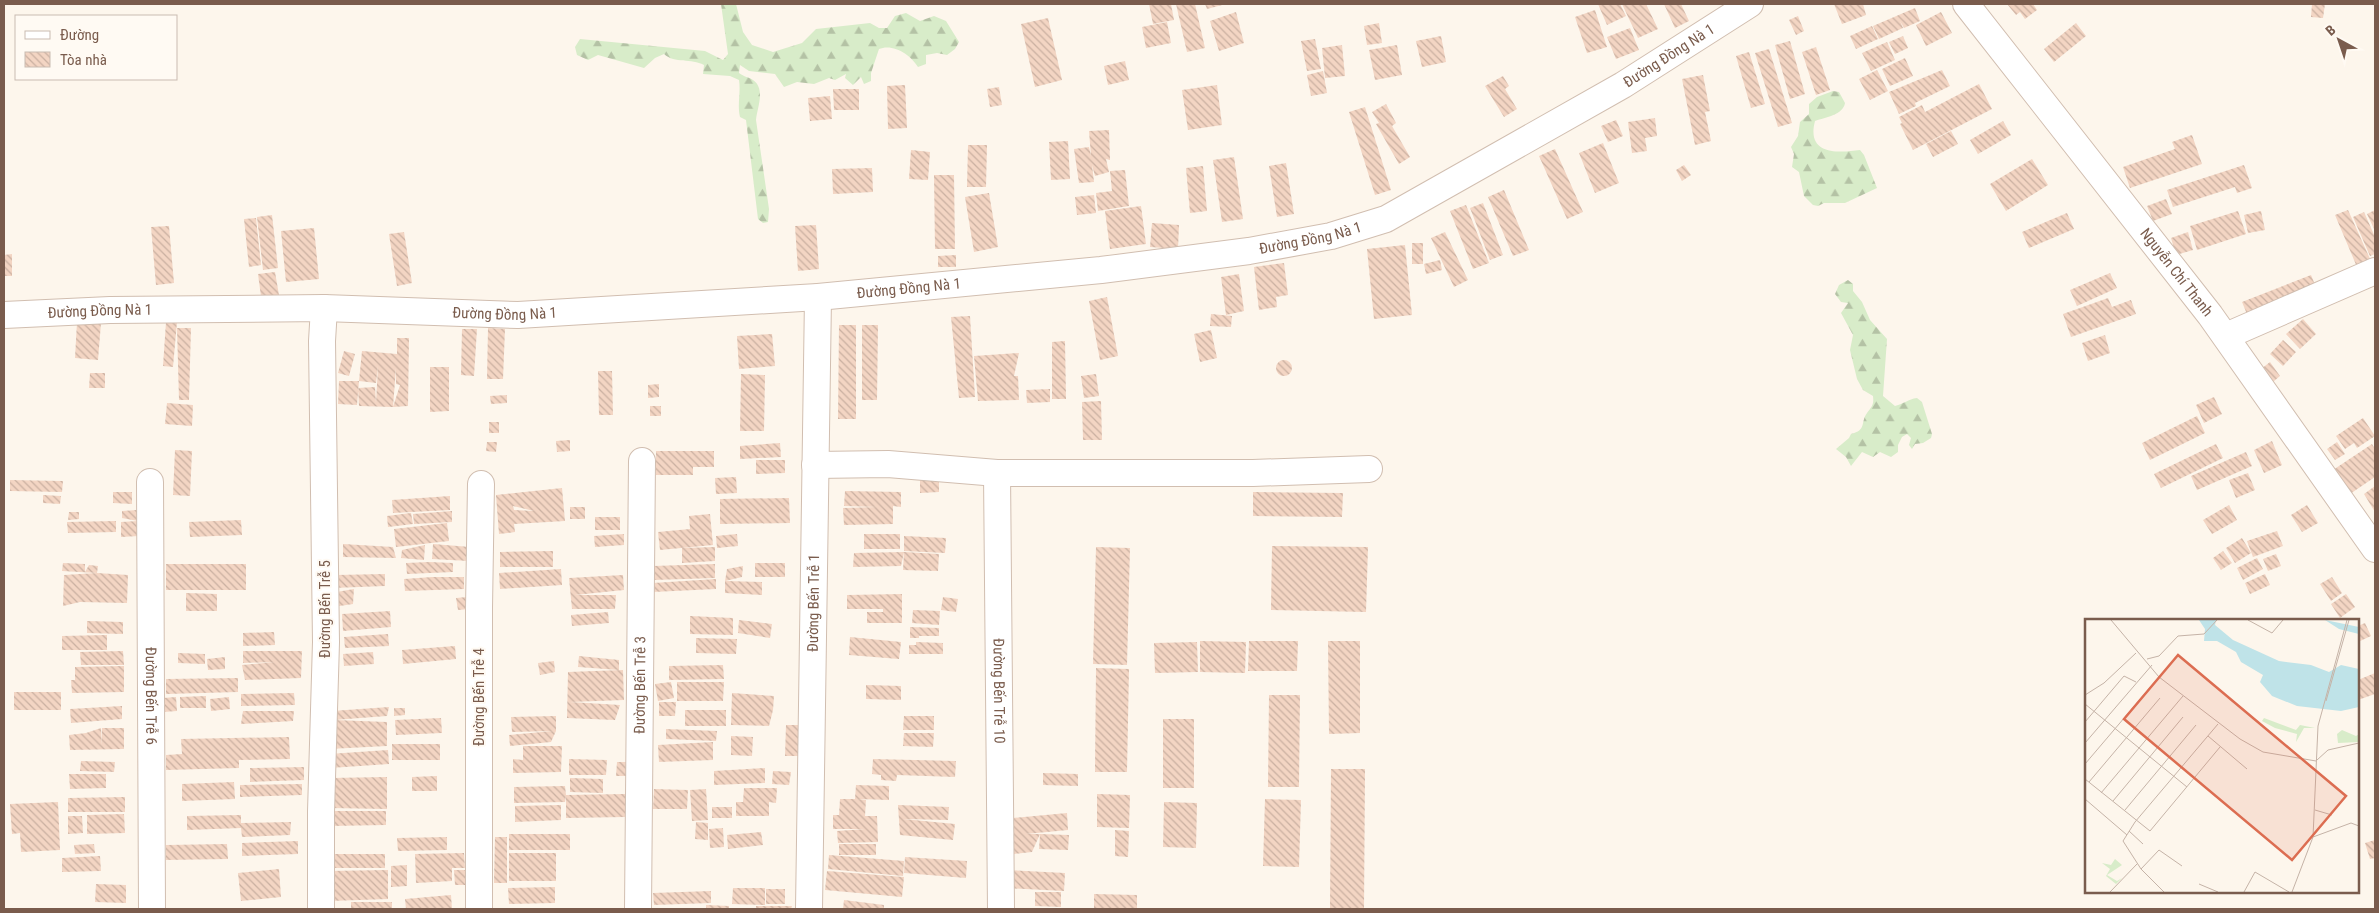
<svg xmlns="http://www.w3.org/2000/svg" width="2379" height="913" viewBox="0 0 2379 913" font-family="'Roboto Condensed',sans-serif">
	<defs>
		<pattern id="forest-firs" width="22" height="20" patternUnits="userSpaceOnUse" patternTransform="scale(1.25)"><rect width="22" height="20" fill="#d8ecc9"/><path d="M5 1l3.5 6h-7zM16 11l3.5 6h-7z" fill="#b4c2a5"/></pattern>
		<pattern id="building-back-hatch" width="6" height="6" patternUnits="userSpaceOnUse" patternTransform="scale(1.25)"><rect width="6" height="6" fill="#f3d5c3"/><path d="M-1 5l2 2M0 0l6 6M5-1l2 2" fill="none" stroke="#cab0a1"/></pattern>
	</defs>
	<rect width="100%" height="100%" fill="#fdf6ec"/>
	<!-- forest -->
	<path fill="url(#forest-firs)" d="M721,4H736L743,32L752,45L773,52L802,43L816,29L870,23L879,28H887L895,16L906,13L920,21L934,16L946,21L959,42L955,49L947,55L937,53L926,55V64L918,67C911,55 893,43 879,49L871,73V81L864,84L861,77L853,85L845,78L846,74L835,80L829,78L814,84L797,82L784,87L775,74L749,71L740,65L739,73C744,77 749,77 753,80C766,89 757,108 756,120L769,209L768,222L763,223L758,219L746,120L740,117C737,104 741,93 739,80L730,76L703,74L704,65C691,58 675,64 664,54L655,58L644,68L598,55L588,60L577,55L575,47L580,39L705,51L723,60L728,54Z
		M1833,91L1839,92L1845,103C1843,115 1826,117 1815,121C1806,155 1838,153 1860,150L1864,155L1877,188L1845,203H1824L1818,206L1813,205L1804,196L1799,172L1792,167L1794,154L1791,147L1798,136L1800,122L1809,114V104L1817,97Z
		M1848,280L1853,284V291L1862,302L1870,320L1887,339L1883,396L1895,406C1904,404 1908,399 1917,398L1922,402L1932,434L1931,438L1923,443L1915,444L1912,449L1909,445L1911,438L1907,434L1902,437L1898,445V452L1891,457L1880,452L1873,457L1862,452L1851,466L1846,457L1836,449L1849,438L1851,434C1867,430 1860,423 1867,413C1872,406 1874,405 1873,396L1863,390L1857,379L1850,350L1853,335L1841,313L1848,303L1841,302L1835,294L1839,285Z"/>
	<!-- building -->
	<path fill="url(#building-back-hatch)" fill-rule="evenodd" d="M1149,4H1171L1174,20L1153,24Z
		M1176,4H1195L1205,48L1187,52Z
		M1205,4H1226L1207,9Z
		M1598,4H1620L1626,16L1607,25Z
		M1622,4H1646L1658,29L1638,38Z
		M1664,4H1681L1689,21L1675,28Z
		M1834,4H1863L1866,15L1842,24Z
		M2007,4H2033L2037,10L2025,19L2020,12L2016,15Z
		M2312,4H2325L2323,18L2311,17Z
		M1915,8L1920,21L1904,28L1900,21L1903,28L1879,39L1873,26Z
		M1595,10L1607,47L1587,53L1575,17Z
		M1236,12L1244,43L1219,51L1210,21Z
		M1941,12L1952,33L1926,46L1916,25Z
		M1798,16L1804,31L1796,35L1789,20Z
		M1048,18L1062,80L1035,87L1021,24Z
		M1167,22L1171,43L1146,48L1142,27Z
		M1379,23L1382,43L1367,45L1364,26Z
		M2076,23L2086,36L2054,62L2044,49Z
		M1872,26L1878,39L1856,49L1850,36Z
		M1630,28L1639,50L1616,59L1607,37Z
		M1441,36L1446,62L1422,67L1416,41Z
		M1903,36L1908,48L1895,54L1889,42Z
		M1315,39L1321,69L1307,71L1301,41Z
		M1790,41L1805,94L1790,99L1775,45Z
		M1887,42L1895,60L1871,71L1862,53Z
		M1342,45L1345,76L1325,78L1322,48Z
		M1397,45L1402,75L1375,80L1369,50Z
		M1816,47L1830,90L1816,95L1802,52Z
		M1769,49L1792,123L1778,127L1755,53Z
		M1749,52L1765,104L1751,108L1736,56Z
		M1905,58L1913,76L1890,86L1882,69Z
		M1125,61L1129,80L1108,85L1104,66Z
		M1877,70L1888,91L1870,100L1859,79Z
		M1942,70L1950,86L1915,103L1916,106L1899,114L1889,92Z
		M1323,71L1327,93L1311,96L1307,75Z
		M1703,75L1710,111L1705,112L1711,141L1695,145L1682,79Z
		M1503,76L1509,86L1505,89L1517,109L1504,117L1485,86Z
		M1979,84L1992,109L1913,150L1900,124L1902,123L1899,117L1922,105L1925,112Z
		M905,85L907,128L888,129L887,86Z
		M1217,85L1222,125L1188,130L1182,90Z
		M999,87L1002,105L990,107L987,89Z
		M833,89H859V110H834Z
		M830,96L832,119L810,121L808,98Z
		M1386,104L1396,123L1392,126L1410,157L1399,164L1376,124L1379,123L1372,112Z
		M1365,107L1391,190L1375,195L1349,112Z
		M1655,118L1657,136L1645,138L1647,151L1632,153L1628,122Z
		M1616,120L1623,136L1608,142L1601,126Z
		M2003,121L2011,135L1978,154L1970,140Z
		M1109,130L1110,160L1106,159L1109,172L1095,176L1092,165L1094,182L1079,183L1074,149L1089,147L1091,156L1089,131Z
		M1951,131L1958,144L1933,157L1926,144Z
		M2192,135L2202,164L2130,188L2123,167L2175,149L2172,142Z
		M1068,141L1070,179L1051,180L1049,142Z
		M1603,143L1619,183L1595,193L1579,153Z
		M968,145H987L986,187H967Z
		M1555,149L1583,212L1567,219L1539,156Z
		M911,150L930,152L928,180L909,179Z
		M1234,157L1243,219L1222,222L1213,160Z
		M2032,159L2048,185L2006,211L1990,184Z
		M1286,163L1294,214L1277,217L1269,166Z
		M1684,165L1691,175L1682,181L1676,170Z
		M2244,165L2252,188L2237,193L2235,187L2173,207L2167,190Z
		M1203,166L1207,211L1190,213L1186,168Z
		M872,168L873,192L833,194L832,169Z
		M1125,170L1129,206L1098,211L1096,193L1112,191L1110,171Z
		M934,175H954L955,249H935Z
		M1504,190L1529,250L1513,256L1488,197Z
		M989,193L998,247L974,252L965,197Z
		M1094,195L1096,213L1077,215L1075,197Z
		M2166,199L2172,214L2153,221L2147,206Z
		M1483,203L1503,255L1490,260L1470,208Z
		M1466,205L1489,263L1473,269L1450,211Z
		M1141,206L1146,244L1110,249L1105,211Z
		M2348,210L2371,261L2357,267L2335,215Z
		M2375,210V231L2367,214Z
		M2238,211L2246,234L2197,250L2190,226Z
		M2261,211L2265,230L2248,233L2244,215Z
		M2364,212L2375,237V254L2370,256L2353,217Z
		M2067,213L2074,229L2029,248L2022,232Z
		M272,215L278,268L263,270L257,217Z
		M256,218L261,265L249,267L244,219Z
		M1152,223L1179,225L1178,249L1150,247Z
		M816,225L819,269L798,271L795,226Z
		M169,226L174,283L156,285L151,227Z
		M314,228L319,279L286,282L281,231Z
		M404,232L412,283L397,286L389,234Z
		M1445,232L1468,280L1454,287L1431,238Z
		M2188,232L2193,250L2176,255L2171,238Z
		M1412,243H1423V264H1412Z
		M1405,245L1412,315L1374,319L1367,249Z
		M12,254V276H4V255Z
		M956,255V267H938V256Z
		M1440,260L1442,270L1426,274L1424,264Z
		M1284,263L1288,295L1276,297L1277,307L1259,310L1254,267Z
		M275,272L280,301L262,304L258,274Z
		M2110,273L2117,288L2077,306L2070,290Z
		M1239,274L1244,311L1226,315L1221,277Z
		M2311,275L2318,292L2249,319L2242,302Z
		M1107,297L1118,356L1100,360L1089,301Z
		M2108,298L2112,307L2131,300L2136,314L2071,337L2063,314Z
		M1211,314L1232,316L1231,327L1210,326Z
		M970,316L975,397L959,398L951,317Z
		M2303,319L2316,334L2300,349L2286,334Z
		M77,322L101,323L98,360L75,358Z
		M166,322H177L173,367L163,366Z
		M839,325H856V419H838Z
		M862,325H878L877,400H862Z
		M177,328H191L189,400H179Z
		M488,328L505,329L503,379H487Z
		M462,329H477L474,376L461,375Z
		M1211,330L1217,358L1200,362L1194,334Z
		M772,334L775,366L739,369L737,336Z
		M2105,335L2110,353L2088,361L2082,343Z
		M397,338H409L408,406L393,407L400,385L396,384V368L393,407L359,406L358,388L375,387L376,403L378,366L376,383L359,381L362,351L397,354Z
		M2283,340L2296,352L2283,366L2270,354Z
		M1065,341L1066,399H1052V342Z
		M344,351L355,354L349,376L338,373Z
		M1019,353L1014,376H1018L1019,400L978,401L974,356Z
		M1276 368a8 8 0 1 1 16 0a8 8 0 1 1-16 0Z
		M2270,362L2280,376L2267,387L2256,373Z
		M430,367H449V411L430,412Z
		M598,371H612L613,415H599Z
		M90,373H105V388H89Z
		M741,374L765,375L764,431H740Z
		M1096,374L1099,396L1084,398L1081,376Z
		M339,381H359L357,405L338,404Z
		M659,384V397L648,398V385Z
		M1050,389V402L1027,403L1026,390Z
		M507,395V403L491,404L490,396Z
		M2214,397L2222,414L2204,423L2196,405Z
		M1101,401L1102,440H1083L1082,402Z
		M167,403L193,405L192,426L165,424Z
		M650,406H661V416H650Z
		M2197,416L2205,433L2150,460L2142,443Z
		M2363,418L2375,436L2357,448L2354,443L2345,449L2336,436Z
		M489,422H499V433H489Z
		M570,440V451L557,452L556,441Z
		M2272,441L2282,465L2264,473L2254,450Z
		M487,442H497L496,452L486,451Z
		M2337,442L2345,454L2335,460L2327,449Z
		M780,443L781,457L740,459V446Z
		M2216,444L2223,458L2161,488L2154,474Z
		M2372,444L2375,449V477L2350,494L2333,470Z
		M175,450L192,451L190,496L173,495Z
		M656,451H714V467H693V475H656Z
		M2246,452L2252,466L2197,490L2191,476Z
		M756,460H785V473L756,474Z
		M2248,473L2255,490L2236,498L2229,480Z
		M736,477L737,493L716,494L715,478Z
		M939,479V492L920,493V480Z
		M10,480L63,481L62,492L10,491Z
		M2375,486V512L2364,494Z
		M562,488L565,521L514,524L515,532L499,534L496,495ZM513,506L534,511L514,510Z
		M845,491L901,492V507L893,506V524L844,525L843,508L877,507L844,506Z
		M113,492H132V504L113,503Z
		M1253,492L1343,493L1342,517L1253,516Z
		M43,495L61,496L60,504L43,503Z
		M450,496V510L393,513L392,500Z
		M789,498L790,523L720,524V499Z
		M2229,505L2237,520L2212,534L2203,520Z
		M2307,505L2318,523L2302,532L2291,515Z
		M570,507H585V519H570Z
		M137,510L138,521L122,518V511Z
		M452,511V522L414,524L413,514Z
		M69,512H79V519L68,520Z
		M411,513L413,524L388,527L387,516Z
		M710,514L713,545L660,550L658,532L690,529L689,516Z
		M595,517H620V530H595Z
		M241,520L242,535L190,537L189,522Z
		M116,521V532L68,533L67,522Z
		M138,521L139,536L121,537V522Z
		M447,523L449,541L396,547L394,529Z
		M2277,531L2283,546L2253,557L2247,541Z
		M624,534V545L595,547L594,536Z
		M737,534L738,546L717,548L716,536Z
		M864,534H900V549H864Z
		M904,536L946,538L945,553L904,551Z
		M2242,538L2251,553L2235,563L2226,548Z
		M343,544L393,547L396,558L343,557Z
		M433,544L470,547L469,561L432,559Z
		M425,545L424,560L401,558L402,550Z
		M1272,546L1368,547L1366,612L1271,610Z
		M715,547V561L682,563V548Z
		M1096,547L1130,548L1127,665L1093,664Z
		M553,551V567H500V552Z
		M2223,551L2232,563L2221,570L2213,558Z
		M904,552L939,554L938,571L903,570L904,552L901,566L853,567L854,553Z
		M2276,554L2281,566L2268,571L2263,559Z
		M2257,558L2263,569L2243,580L2237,568Z
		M429,562L453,563V572L407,574L406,563Z
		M63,563L85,564V572L89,565L98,566L97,573L128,575L127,603L80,602L63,606L64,575L97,573L62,571Z
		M755,563H785V577H755Z
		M166,564H246V590H166Z
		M715,564V578L654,580L653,566Z
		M743,566L742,577L725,581L727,569Z
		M561,569L562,585L500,589L499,573Z
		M385,574V586L333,588L336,575Z
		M2265,574L2270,585L2250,594L2245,583Z
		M623,575L624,590L575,595H616L615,609H572L569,578Z
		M432,577H464V589L405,591L404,579Z
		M2332,577L2342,593L2331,601L2320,584Z
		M716,579V589L653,592V583Z
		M725,581L762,582V595L725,593Z
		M354,589L353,604L333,607L331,593Z
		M186,593L217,594V611H186Z
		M902,594V623H867V612H883V609H847V595Z
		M2346,594L2355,607L2340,618L2331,604Z
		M467,597L469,609L458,610L456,598Z
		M943,597L958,599L956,612L941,610Z
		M913,610L940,611L939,625L912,623Z
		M390,611L391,627L343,631L342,614Z
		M608,612L609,623L572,626L571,615Z
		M690,616L733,618V635L690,634Z
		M739,620L772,624L770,638L738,633Z
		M87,621L123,622V634L87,633Z
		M2365,623L2371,636L2358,642V626Z
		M910,627L939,628V636H919V638H910Z
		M274,632L275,645L243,646V633Z
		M388,634L389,646L345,648L344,637Z
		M107,635V650H62V636Z
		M850,637L901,642L899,659L849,655Z
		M696,638L737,639L736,654L696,653Z
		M1200,641L1246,642L1245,673L1200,672Z
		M1249,641H1298L1297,671H1248Z
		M1328,641H1360V733L1329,734Z
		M916,642L943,643V654H909V645H916Z
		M1197,642L1198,672L1155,673L1154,643Z
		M455,646L456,659L403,664L402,650Z
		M123,651L124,665H81L80,652Z
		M243,651H302L301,678L245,680L242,665L275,662L243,663Z
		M373,652L374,664L344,666L343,654Z
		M178,653L205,654V664L178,663Z
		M579,656L619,660V670L578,667Z
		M225,657V669L208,670L207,659Z
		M554,661L555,672L540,675L538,663Z
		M723,665L724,679L669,680V666Z
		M124,666V692L72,693L71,680H75V667Z
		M1096,668L1129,669L1127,772H1095Z
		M623,670L624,700L570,702L620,705L615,720L567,718L568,672Z
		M2375,673V694L2358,700V680Z
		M238,678V692L166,694V679Z
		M671,682L674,698L658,701L655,684Z
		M677,682H724L723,701H677Z
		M866,685L901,686V700L866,699Z
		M14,692H61V710H14Z
		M294,693L295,705L241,706V694Z
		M732,693L774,696L773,710L769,726L731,725Z
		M1269,695H1300L1299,787H1268Z
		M206,696V708H180V697Z
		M176,697L177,711L164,712L163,698Z
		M229,697L230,709L211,711L210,699Z
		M659,702H676L675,716H659Z
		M122,706V719L71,723L70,709Z
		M389,707L387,716L334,720L387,722V746L329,749L332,711Z
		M394,708H405V715L394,716Z
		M685,710H726V726H685Z
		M243,711H294L293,721L241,724Z
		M556,716V731L551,742L510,746L509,735L553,731L512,732L511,717Z
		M904,716H934V730H903Z
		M441,718L442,733L396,735L395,720Z
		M1163,719H1194V788H1163Z
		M786,725H803V756H785Z
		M101,728L102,745V728H124V749L70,750L69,735L86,733Z
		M666,729L717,731L716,741L666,739Z
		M904,733H934L933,747L903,746Z
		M731,736L753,737L752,756L731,755Z
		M289,737L290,759L239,760V768L166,770V755L182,754L181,739Z
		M713,742V760L659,762L658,745Z
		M392,744H440V760H392Z
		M523,746H562L561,772L513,773V759L523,760Z
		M388,750L389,764L330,768L329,754Z
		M569,759L607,760L606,775H569Z
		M873,759L956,761L955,777L897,775L896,781L881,780V775L872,774Z
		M81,761L115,762L114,772L80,771Z
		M617,762H627L626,776H616Z
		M304,767V780L250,782V768Z
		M765,768V783L714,785V771Z
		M1331,769H1365L1364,909H1330Z
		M773,771L791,772L789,785L772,784Z
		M1043,773L1078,774V786L1043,785Z
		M69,774H106V788L70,789Z
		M437,776V791H412V777Z
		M387,777V809L329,808V778Z
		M570,778L603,779V793L570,792Z
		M234,782L235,799L182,801V784Z
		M302,784V795L240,797V785Z
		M856,785L889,786V800L858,799L866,800L865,816H877L878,842L838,843L837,831L865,829H833V815H839L840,799H855Z
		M565,786L566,795L625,794V817L566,818V796L565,802L514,803V787Z
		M744,788H777L776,803L769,802V816H736V802H743Z
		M654,789L688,790L687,809H653Z
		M706,789L708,820L692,821L690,790Z
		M1097,794L1130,795L1129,828L1097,827Z
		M125,797V812H68V798Z
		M1265,799L1301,800L1299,867L1263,866Z
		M58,802L60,850L21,852L20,833L12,834L10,804Z
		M1164,802L1197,803L1196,848L1163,847Z
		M561,805V820L515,822V806Z
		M898,805L949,807L948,820L903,819L955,824L953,840L900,835Z
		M712,807H732V818H712Z
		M331,811H386V825L331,826Z
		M1067,813L1068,830L1026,834H1040L1069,835L1068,850L1039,849L1040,834L1032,852L1006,855L1012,818Z
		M124,814L125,833L87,834V815Z
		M241,815V823L291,822L290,835L242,837L241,828L187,830V816Z
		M68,816H82L83,833L68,834Z
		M696,822L708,823V840L695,839Z
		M723,828L724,847L710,848L709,829Z
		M1115,830L1129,831L1128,857L1115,856Z
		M761,832L763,845L728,849L727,835Z
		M509,834H570V850H509Z
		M447,837V850L398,851L397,838Z
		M495,837H507V883H494Z
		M2375,840V858L2370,859L2365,843Z
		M298,841V854L242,856V843Z
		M94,844L95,853L75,854L74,845Z
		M227,844L228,859L166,860V845Z
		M839,844H876V855H839Z
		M464,853L465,868H452V881L416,883L415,854Z
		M509,853H556V881H509Z
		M331,854H385V868H331Z
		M829,855L904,861L903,876L828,869Z
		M100,856L101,871L62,872V858Z
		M905,857L967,861L966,878L904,873Z
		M407,865V886L391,887V866Z
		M279,869L281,897L241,901L238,873Z
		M388,870V899L330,901L329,871Z
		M454,870H465V885H455Z
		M1006,870L1065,873L1064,891L1005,888Z
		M827,871L904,877L902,897L825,890Z
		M96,884L126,885V903L95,902Z
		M555,887V903L509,904L508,888Z
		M733,888H765V905L732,904Z
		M766,889H785V904H766Z
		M711,891V903L654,905L653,893Z
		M1035,892H1061V907L1035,906Z
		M1094,894L1137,895V909H1094Z
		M451,895L452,909H406L405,899Z
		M844,900L884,905V909H843Z
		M351,902H392V909H351Z
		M706,905L729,906V909H706Z
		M756,906H792L791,909H756Z"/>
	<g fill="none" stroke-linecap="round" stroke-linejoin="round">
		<!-- minor casing -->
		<g stroke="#d1beb0" stroke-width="28">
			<g id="minor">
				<path id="s1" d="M1966,4L2210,315L2375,549"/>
				<path id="s2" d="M4,315L110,310L324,308L518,315L818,297L1101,270L1249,251L1331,236L1386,219L1623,85L1750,4"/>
				<path d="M2226,336L2375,271"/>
				<path d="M815,465L888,464L997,473H1253L1369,469"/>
				<path id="s3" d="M997,473L1001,909"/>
				<path id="s4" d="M150,482L152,909"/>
				<path d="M321,909V812L326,642L322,341L324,308"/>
				<path d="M479,909V608L481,484"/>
				<path id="s5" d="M638,909L642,461"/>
				<path id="s6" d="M809,909L818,297"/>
			</g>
		</g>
		<!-- minor -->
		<use href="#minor" stroke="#fff" stroke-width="26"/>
	</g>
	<g text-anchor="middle" stroke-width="4" stroke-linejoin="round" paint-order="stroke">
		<!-- street labels -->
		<g font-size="15" fill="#7a5c4d" stroke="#fffaf3">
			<text dy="5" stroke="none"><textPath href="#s2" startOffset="1716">Đường Đồng Nà 1</textPath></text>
			<text dy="5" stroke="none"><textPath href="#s2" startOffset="1311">Đường Đồng Nà 1</textPath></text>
			<text dy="5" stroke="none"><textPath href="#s1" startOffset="341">Nguyễn Chí Thanh</textPath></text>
			<text dy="5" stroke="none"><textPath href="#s2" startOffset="906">Đường Đồng Nà 1</textPath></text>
			<text dy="5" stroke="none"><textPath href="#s2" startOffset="96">Đường Đồng Nà 1</textPath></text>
			<text dy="5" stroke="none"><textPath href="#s2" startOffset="501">Đường Đồng Nà 1</textPath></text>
			<text dy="5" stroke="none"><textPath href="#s6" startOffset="306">Đường Bến Trễ 1</textPath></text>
			<text transform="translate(325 609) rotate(-90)" y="5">Đường Bến Trễ 5</text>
			<text dy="5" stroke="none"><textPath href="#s5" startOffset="224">Đường Bến Trễ 3</textPath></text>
			<text dy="5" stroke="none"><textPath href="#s3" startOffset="218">Đường Bến Trễ 10</textPath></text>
			<text dy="5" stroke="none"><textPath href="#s4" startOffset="214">Đường Bến Trễ 6</textPath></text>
			<text transform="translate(479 697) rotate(-90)" y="5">Đường Bến Trễ 4</text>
		</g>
	</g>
	<!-- overview -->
	<g transform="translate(2085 619)">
		<rect width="274" height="274" fill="#fdf6ec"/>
		<path d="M179,99L211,111L215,106L230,109H219L211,123L212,115L190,109L177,102ZM257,111L271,117L274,115V123L253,124L252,115ZM30,240L37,246L22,256L32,262L37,259L31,265L21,257L25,250L17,244L26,246Z" fill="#d8ecc9"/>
		<path d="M114,1H131L130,6L148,21L194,42L226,46L244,53L256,46L274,50V88L256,92L212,87L187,77L175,63L178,56L156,43L151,33L132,22H119L120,10ZM240,1L274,8V15L254,10Z" fill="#bfe3e8"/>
		<path fill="none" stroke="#c5b3a7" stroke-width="1" d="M26,1L74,58L155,120L178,133L231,142M163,1L187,14L198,1M62,40L74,37L93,17L119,15L132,1M0,76L19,64L51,34M241,82L264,1M0,85L102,168M0,103L39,57L51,63M123,117L162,150M0,124L67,46M232,141L243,131L274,124M0,145L74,58M0,160L65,212L135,128M4,163L75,79M16,174L98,77M0,180L42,216M28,182L98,98M40,191L111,106M230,191L247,196M44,212L58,225M228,218L266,204L274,207M56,250L74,231L97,247M114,265L133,273M25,273L52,245M79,273L56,250L38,222L50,203L133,105M159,273L170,253L204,273M207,273L228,218L233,107L262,1"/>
		<path fill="#dc6d51" fill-opacity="0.15" stroke="#dc6d51" stroke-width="2.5" d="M93,36L261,177L207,241L39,100Z"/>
		<rect width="274" height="274" fill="none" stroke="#7a5c4d" stroke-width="2.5"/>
	</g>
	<!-- border -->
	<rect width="2379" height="913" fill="none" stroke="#7a5c4d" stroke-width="10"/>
	<!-- legend -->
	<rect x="15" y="15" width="162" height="65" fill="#fffaf3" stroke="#cabbb1"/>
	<rect x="25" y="31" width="25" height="8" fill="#ffffff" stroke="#cabbb1"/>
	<text x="60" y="40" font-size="15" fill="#7a5c4d">Đường</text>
	<rect x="25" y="52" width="25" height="15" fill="url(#building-back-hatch)" stroke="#cabbb1"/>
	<text x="60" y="65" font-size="15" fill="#7a5c4d">Tòa nhà</text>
	<!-- north arrow -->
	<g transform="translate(2339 40) rotate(320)" stroke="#fffaf3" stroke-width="4" paint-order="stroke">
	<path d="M0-4L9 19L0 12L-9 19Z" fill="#7a5c4d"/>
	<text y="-8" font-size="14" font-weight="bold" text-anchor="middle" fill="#7a5c4d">B</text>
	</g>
</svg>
